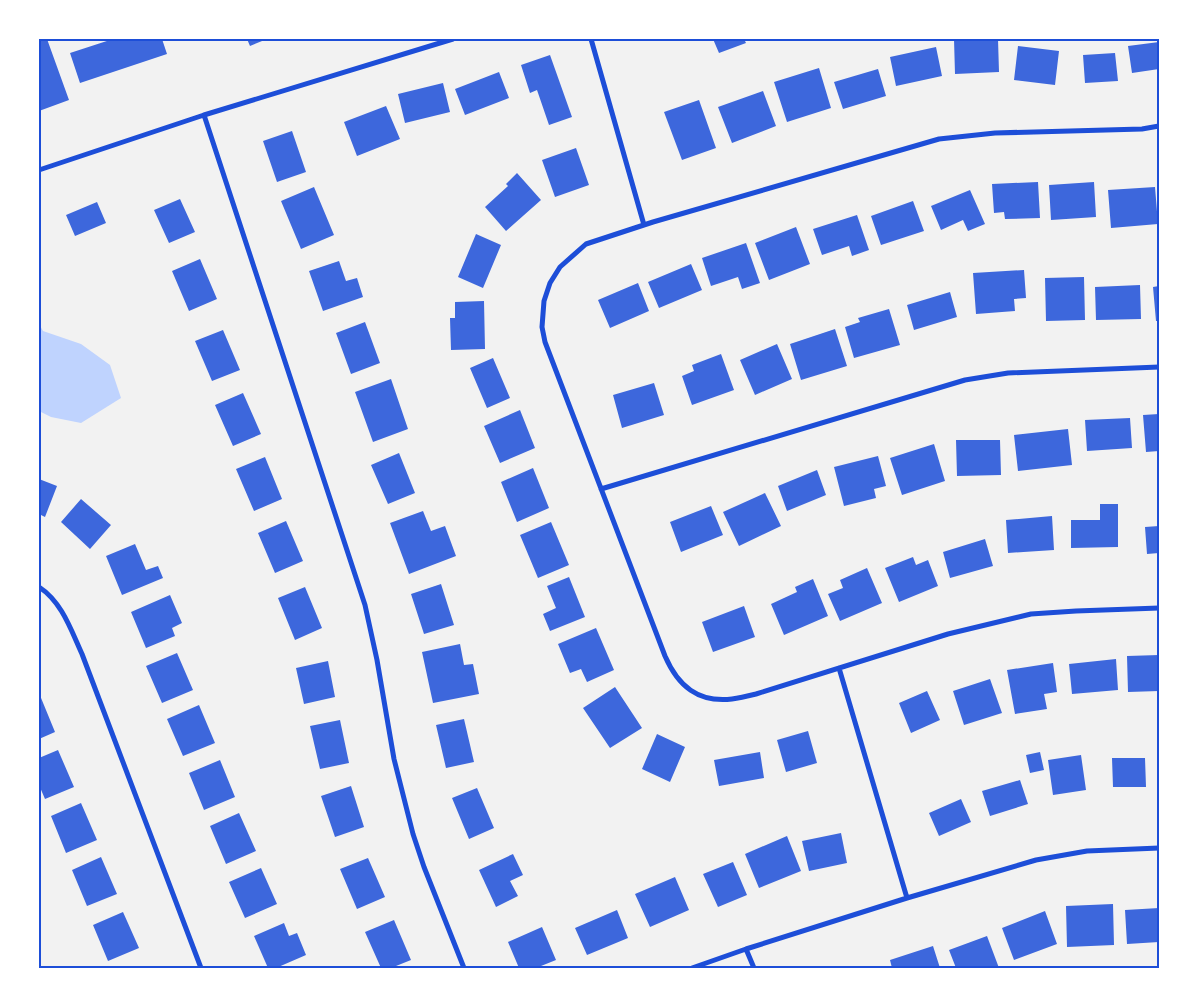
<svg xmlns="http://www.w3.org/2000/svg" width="1198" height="1007" viewBox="0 0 1198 1007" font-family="'Roboto Condensed',sans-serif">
	<rect width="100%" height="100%" fill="#f2f2f2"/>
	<!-- water -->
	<path fill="#bfd3fe" d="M39,324L43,331L81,344L110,365L121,398L81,423L51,417L39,411Z"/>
	<!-- building -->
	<path fill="#3d67dc" d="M39,39H47L69,100L39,111Z
		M113,39H162L167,54L80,83L70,53Z
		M247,39H267L250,46Z
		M713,39H744L746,43L719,53Z
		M954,39H998L999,72L955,74Z
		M1159,42V69L1132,73L1128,46Z
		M1018,46L1059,51L1055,85L1014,80Z
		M936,47L942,76L896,86L890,57Z
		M1115,53L1118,81L1085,83L1083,55Z
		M550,55L572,117L549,125L537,90L530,93L521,65Z
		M819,68L831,108L787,122L774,82Z
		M878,69L886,96L843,109L834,82Z
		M499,72L509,98L465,115L455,89Z
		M443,83L450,112L405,123L398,94Z
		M763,91L776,126L732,143L718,107Z
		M699,100L716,148L682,160L664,112Z
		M386,106L400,139L357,156L344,122Z
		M292,131L306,172L277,182L263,141Z
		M576,148L589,185L555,197L542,160Z
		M517,173L541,200L506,231L485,207L508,186L506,184Z
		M1038,182L1040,218L1005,219L1004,212L994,213L992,184Z
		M1094,182L1096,217L1051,220L1049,185Z
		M314,187L334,235L301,249L281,201Z
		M1155,187L1158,224L1111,228L1108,190Z
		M970,190L985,224L968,231L963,220L941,230L931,206Z
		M180,199L195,232L169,243L154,210Z
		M913,201L924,231L881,245L871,216Z
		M97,202L106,223L75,236L66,215Z
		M857,215L869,250L852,256L849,246L822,255L813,229Z
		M796,227L810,264L769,280L755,243Z
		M476,234L501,245L483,288L458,277Z
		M746,243L760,283L742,289L738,277L711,286L702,258Z
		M200,259L217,299L189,311L172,271Z
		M339,261L346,281L357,278L363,297L323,311L309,271Z
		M691,264L702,290L659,308L648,282Z
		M1024,270L1026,298L1014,299L1015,311L976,314L973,273Z
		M1084,277L1085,320L1046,321L1045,278Z
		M638,283L649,311L610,328L598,300Z
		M1140,285L1141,319L1096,320L1095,287Z
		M1159,286V321H1156L1153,287Z
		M950,292L957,317L914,330L907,305Z
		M484,301L485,349L451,350L450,318H455V302Z
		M889,309L900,345L854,358L845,327L860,322L858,318Z
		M365,322L380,363L351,374L336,333Z
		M835,329L847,366L801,380L790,344Z
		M223,330L240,370L212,381L195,341Z
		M777,344L792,379L755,395L740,360Z
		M721,354L734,390L692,405L682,376L694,371L692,365Z
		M493,358L510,398L487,408L470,368Z
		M391,379L408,429L373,442L355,392Z
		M654,383L664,415L622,428L613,395Z
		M243,393L261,434L233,446L215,405Z
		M520,410L535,448L500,463L484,426Z
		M1159,414V451L1146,452L1143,415Z
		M1130,418L1132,448L1087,451L1085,420Z
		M1068,429L1072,465L1018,471L1014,435Z
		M956,440H1000L1001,475L957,476Z
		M934,444L945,481L902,495L890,458Z
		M399,453L415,493L388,504L371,465Z
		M878,456L886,486L874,489L876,498L844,506L834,467Z
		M265,457L282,499L254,511L236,469Z
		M533,468L549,508L517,522L501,482Z
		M817,470L826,495L787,511L778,486Z
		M39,479L57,486L45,517L39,514Z
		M765,493L781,526L739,546L723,512Z
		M81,499L111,525L90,549L61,522Z
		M1100,504H1118V547L1071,548V520H1100Z
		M711,506L723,535L681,552L670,522Z
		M423,511L431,531L445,526L456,556L409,574L390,523Z
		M1052,516L1054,550L1008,553L1006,520Z
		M286,521L303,561L275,573L258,533Z
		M551,522L569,565L538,578L520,535Z
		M1159,526V553L1147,554L1145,527Z
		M985,539L993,566L950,578L943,552Z
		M135,544L146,570L158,566L163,578L122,595L106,556Z
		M913,557L916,565L928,560L938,586L899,602L885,568Z
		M867,568L882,603L840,621L828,594L843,588L840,580Z
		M569,577L585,617L550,631L543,614L556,608L547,586Z
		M813,579L828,616L784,635L771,604L797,592L795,587Z
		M441,584L454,625L424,634L411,594Z
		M305,587L322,628L295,640L278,598Z
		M170,595L182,623L172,628L175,636L146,648L131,612Z
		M744,606L755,637L713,652L702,622Z
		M596,628L614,670L587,682L581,669L570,673L558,644Z
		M460,644L464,665L473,664L479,694L433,703L422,652Z
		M177,653L193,690L162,703L146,666Z
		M1159,655V691L1128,692L1127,656Z
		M1116,659L1118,690L1072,694L1069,664Z
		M328,661L335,697L304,704L296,668Z
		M1053,663L1057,692L1044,694L1047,709L1015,714L1007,670Z
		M990,679L1002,713L964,725L953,691Z
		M615,687L642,728L610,748L583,708Z
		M927,691L940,720L911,733L899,703Z
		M39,693L55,732L39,739Z
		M199,705L215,743L183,756L167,719Z
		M464,719L474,762L446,768L436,725Z
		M340,720L349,763L320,769L310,726Z
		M808,731L817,763L786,772L777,740Z
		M657,734L685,747L670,782L642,769Z
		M58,750L74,787L45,799L39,785V758Z
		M760,752L764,778L719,786L714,760Z
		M1040,752L1044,770L1030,773L1026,755Z
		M1081,755L1086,790L1053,795L1048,760Z
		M1112,758H1145L1146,787H1113Z
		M220,760L235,797L204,810L189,773Z
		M1020,780L1028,804L990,816L982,791Z
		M351,786L364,827L335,837L321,796Z
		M477,788L494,828L469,839L452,798Z
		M961,799L971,822L939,836L929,813Z
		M81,803L97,840L66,853L51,816Z
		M239,813L256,851L226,864L210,826Z
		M841,833L847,863L809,871L802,841Z
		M787,836L801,871L759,888L745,854Z
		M513,854L523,875L510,881L518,896L496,907L479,870Z
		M101,857L117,894L87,906L72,870Z
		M368,858L385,897L357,909L340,869Z
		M733,862L747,895L718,907L703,874Z
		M261,868L277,904L245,918L229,882Z
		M675,877L689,910L650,927L635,894Z
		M1113,904L1114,945L1067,947L1066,906Z
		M1159,908V942L1127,944L1125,910Z
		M617,910L628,938L587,955L575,928Z
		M1045,911L1057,944L1014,960L1002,928Z
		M123,912L139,948L108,961L93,925Z
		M394,920L411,960L391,968H381L365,932Z
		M284,923L289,936L297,933L306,955L276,968H268L254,936Z
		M542,927L556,960L536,968H519L508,942Z
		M987,936L999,968H956L949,950Z
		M933,946L940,968H892L890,960Z"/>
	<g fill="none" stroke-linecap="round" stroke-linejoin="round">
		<!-- minor -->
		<path stroke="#1d4ed8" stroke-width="5" d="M591,39L644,225
			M204,115L365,605L377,660L394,759L413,834L424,867L464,968
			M1159,126L1142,129L995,133L939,139L653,222L586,244L560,267L550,283L544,301L542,327L545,342L665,656C678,686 698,703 732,699C740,698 748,696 756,694L948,634L1031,614L1076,611L1159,608
			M39,170L204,115L453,39
			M601,489L965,380L1008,373L1159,367
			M39,587C62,602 71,630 82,654L201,968
			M839,668L907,898
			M746,949L754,968
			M692,968L746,949L907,898L1036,860L1087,851L1159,848"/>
	</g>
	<!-- border -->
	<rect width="1198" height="1007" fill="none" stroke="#ffffff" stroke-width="80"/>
	<rect x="40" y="40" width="1118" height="927" fill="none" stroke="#1d4ed8" stroke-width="2"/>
</svg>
